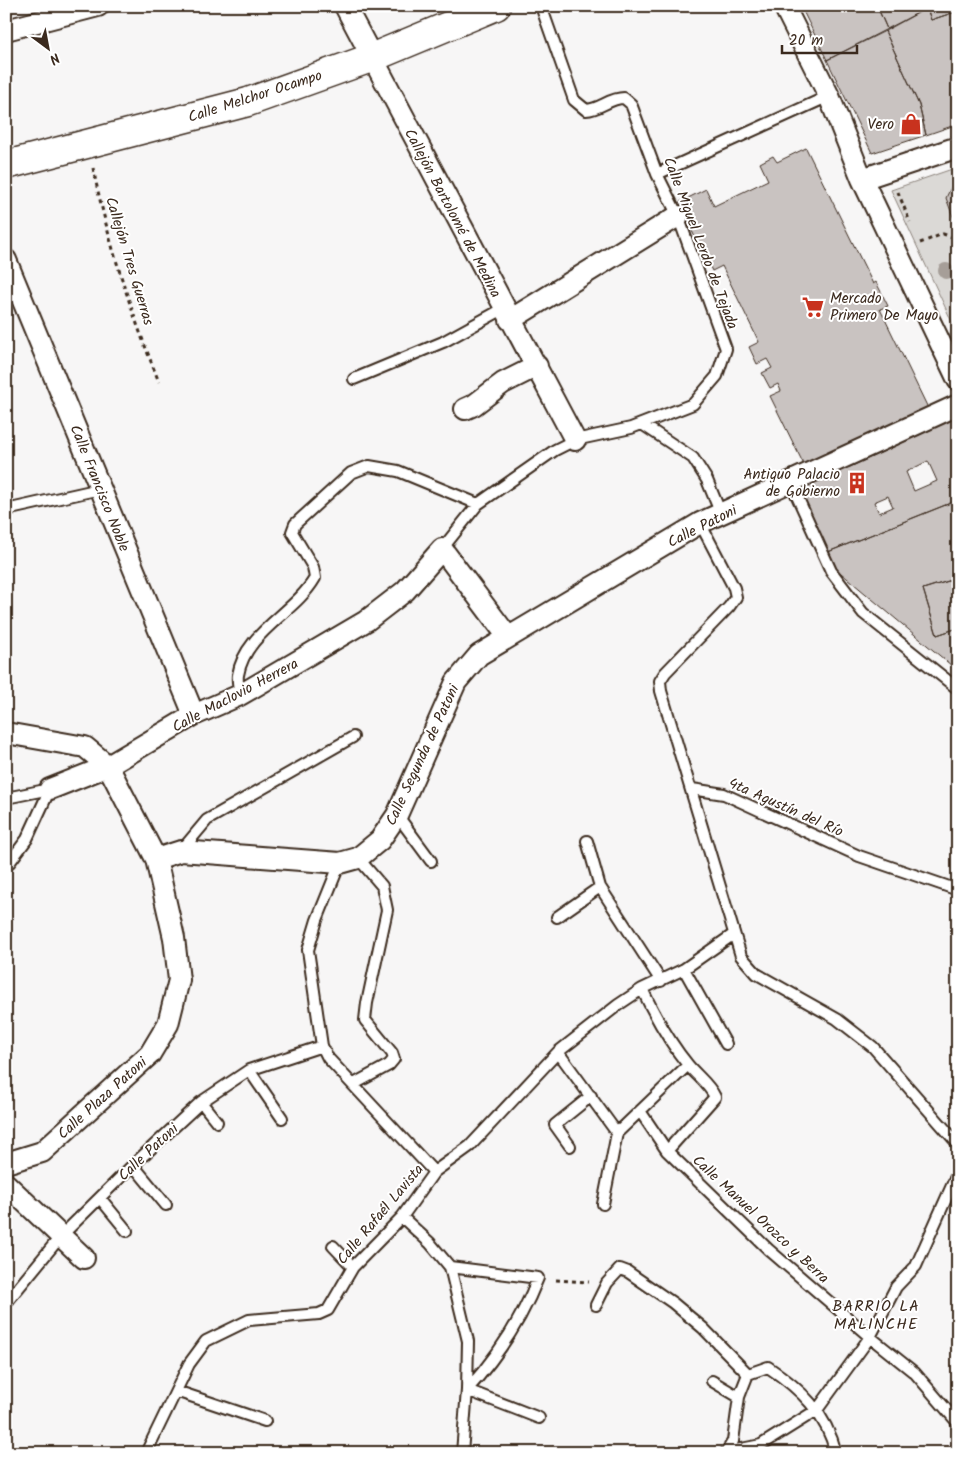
<svg xmlns="http://www.w3.org/2000/svg" width="964" height="1459" viewBox="0 0 964 1459" font-family="Kalam,sans-serif">
	<rect width="100%" height="100%" fill="#f7f6f6"/>
	<filter id="ink" filterUnits="userSpaceOnUse"><feTurbulence type="fractalNoise" baseFrequency=".02" numOctaves="2"/><feDisplacementMap in="SourceGraphic" scale="10" xChannelSelector="R" yChannelSelector="G"/><feConvolveMatrix kernelMatrix="1 2 1 2 8 2 1 2 1" color-interpolation-filters="sRGB"/></filter>
	<g filter="url(#ink)">
		<!-- green -->
		<path fill="#dbd9d6" stroke="#8b827a" d="M958,167V335L891,190Z"/>
		<!-- building -->
		<path fill="#c9c3c1" stroke="#3b2a1e" fill-rule="evenodd" d="M817,6H877L887,29L827,60L804,13Z
			M877,6H926L927,8L887,29Z
			M926,6H958V11L931,20Z
			M927,8L931,20L958,11V124L926,135L919,105L885,31Z
			M885,31L919,105L926,135L872,153L827,60Z
			M806,148L873,284L876,282L888,306L880,309L928,408L806,469L770,396L781,391L778,384L770,388L762,373L772,368L767,359L757,364L749,347L759,342L722,266L712,271L678,203L706,189L714,206L768,180L760,163L773,156L777,162Z
			M958,182V227H957L946,198L953,183Z
			M958,417V500L828,552L797,486L840,466L850,467ZM928,461L937,481L914,491L906,472ZM888,496L893,507L879,513L874,502Z
			M958,500V578L923,589L937,635L958,628V671L835,568L828,552Z
			M958,578V628L937,635L923,589Z"/>
		<g fill="none" stroke-linecap="round" stroke-linejoin="round">
			<!-- lane casing -->
			<g stroke="#3b2a1e" stroke-width="14">
				<path id="lane" d="M657,174L829,96
					M354,379L443,342L503,309
					M642,424L693,458L707,480L721,514
					M791,483L831,571L863,613L958,689
					M6,510L100,489
					M700,523L734,588L736,597L729,607L665,673L660,681L661,691L741,956L757,974L837,1019L873,1047L958,1144
					M442,549L478,504L555,450L575,440L631,428L693,404L717,376L726,349L678,216L657,174L631,104L624,98C609,98 601,109 586,110L574,100L541,6
					M240,695C239,689 237,681 238,675C245,632 295,613 315,578L313,567L292,532L295,524L351,473L369,466L398,471L478,504
					M692,789L724,794L859,856L958,890
					M6,798L50,789
					M397,815L431,861
					M587,841L600,887L661,981
					M181,851L207,820L353,737
					M340,863L317,920L308,950L322,1046L328,1058L434,1172
					M6,867L27,839L50,789
					M557,917L600,887
					M684,969L726,1044
					M642,989C655,1016 669,1042 688,1065C697,1076 709,1084 715,1097L667,1151
					M558,1052L617,1133
					M249,1070L282,1118
					M354,1084L389,1065L394,1059L392,1053L365,1020L367,1003L387,910L382,886L358,858
					M201,1102L217,1122
					M640,1111L667,1151L769,1250L870,1337L915,1373L958,1423
					M570,1146L555,1125L591,1096
					M133,1165L166,1205
					M100,1198L127,1231
					M603,1204L617,1133L688,1065
					M402,1217L430,1243L450,1267L538,1278C522,1319 497,1357 467,1390
					M333,1246L353,1267
					M450,1267L468,1341L467,1390L462,1453
					M6,1303L61,1236L133,1165L201,1102L249,1070L322,1046
					M596,1305L607,1283L620,1269L628,1272L673,1303L703,1328L748,1374L768,1367C801,1389 826,1413 836,1453
					M712,1381L739,1397
					M467,1390L539,1418
					M176,1391L265,1421
					M726,1452L761,1445L817,1410L870,1337L896,1287L916,1266L958,1172
					M146,1453L189,1364L206,1341L249,1320L319,1314L328,1310L353,1267L402,1217L434,1172L470,1146L558,1052L618,1005L642,989L684,969L734,934
					M726,1453L733,1441L739,1397L748,1374"/>
			</g>
			<!-- street casing -->
			<g stroke="#3b2a1e" stroke-width="24">
				<path id="street" d="M345,6L575,440
					M784,6L829,96L862,179L958,380
					M6,30L98,6
					M862,179L958,147
					M6,260L194,715
					M510,320L678,216
					M465,409L474,405L503,383L537,366
					M6,733L85,747L108,766L156,859L174,938L179,980L168,1024L150,1054L42,1152L6,1163
					M50,789L108,766L194,715L240,695L366,621L405,591L442,549L508,637
					M156,859L181,851L340,863L358,858L380,840L397,815L456,682L479,655L700,523L958,405
					M6,1184L84,1258"/>
			</g>
			<!-- secondary casing -->
			<g stroke="#3b2a1e" stroke-width="31">
				<path id="secondary" d="M6,165L248,102L371,58L496,6"/>
			</g>
			<!-- path -->
			<path stroke="#3b2a1e" stroke-width="3" stroke-dasharray="4 4" stroke-linecap="butt" d="M93,168C108,242 131,312 159,382
				M898,192L910,222
				M920,243L943,234L958,239
				M556,1280L589,1282"/>
			<!-- lane -->
			<use href="#lane" stroke="#fff" stroke-width="10"/>
			<!-- street -->
			<use href="#street" stroke="#fff" stroke-width="20"/>
			<!-- secondary -->
			<use href="#secondary" stroke="#fff" stroke-width="28"/>
		</g>
		<!-- trees -->
		<circle fill="#a69e98" cx="946" cy="271" r="8"/>
	</g>
	<!-- icons -->
	<defs>
		<g id="shop-bare" transform="scale(1.725)"><path d="M-5-2.5h2.3a2.7 3.5 0 0 1 5.4 0H5L5.5 6h-11ZM-1.5-2.5h3a1.5 2.3 0 0 0-3 0Z" fill="#c8321e" stroke="#fff" stroke-width="2.5" paint-order="stroke"/></g>
		<g id="supermarket-bare" transform="scale(1.725)"><path d="M-6-5.5h2.5l.6 2H6L4.5 2H-2.5L-4.4-4H-6ZM-1.5 3.2a1.3 1.3 0 1 0 .1 0ZM3 3.2a1.3 1.3 0 1 0 .1 0Z" fill="#c8321e" stroke="#fff" stroke-width="2.5" paint-order="stroke"/></g>
		<g id="building-bare" transform="scale(1.725)"><path d="M-4-6H4V6H1V3H-1V6H-4ZM-2.5-4.3h1.7v1.8h-1.7ZM.8-4.3h1.7v1.8H.8ZM-2.5-1h1.7V.8h-1.7ZM.8-1h1.7V.8H.8Z" fill="#c8321e" stroke="#fff" stroke-width="2.5" paint-order="stroke"/></g>
	</defs>
	<g fill-rule="evenodd">
		<use href="#shop-bare" x="911" y="124"/>
		<use href="#supermarket-bare" x="813" y="307"/>
		<use href="#building-bare" x="857" y="483"/>
	</g>
	<g text-anchor="middle" stroke-width="4" stroke-linejoin="round" paint-order="stroke">
		<!-- street labels -->
		<g font-size="15" fill="#3b2a1e" stroke="#fff">
			<text transform="translate(255 96) rotate(-18)" y="5">Calle Melchor Ocampo</text>
			<text transform="translate(453 213) rotate(62)" y="5">Callejón Bartolomé de Medina</text>
			<text transform="translate(701 243) rotate(69)" y="5">Calle Miguel Lerdo de Tejada</text>
			<text transform="translate(130 261) rotate(73)" y="5">Callejón Tres Guerras</text>
			<text transform="translate(100 488) rotate(68)" y="5">Calle Francisco Noble</text>
			<text transform="translate(702 526) rotate(-27)" y="5">Calle Patoni</text>
			<text transform="translate(235 695) rotate(-28)" y="5">Calle Maclovio Herrera</text>
			<text transform="translate(422 755) rotate(-65)" y="5">Calle Segunda de Patoni</text>
			<text transform="translate(786 807) rotate(24)" y="5">4ta Agustín del Río</text>
			<text transform="translate(102 1098) rotate(-42)" y="5">Calle Plaza Patoni</text>
			<text transform="translate(148 1152) rotate(-43)" y="5">Calle Patoni</text>
			<text transform="translate(380 1214) rotate(-50)" y="5">Calle Rafaél Lavista</text>
			<text transform="translate(761 1219) rotate(43)" y="5">Calle Manuel Orozco y Berra</text>
		</g>
		<!-- poi labels -->
		<g font-size="15" fill="#3b2a1e" stroke="#fff" text-anchor="end">
			<text x="894" y="129">Vero</text>
			<text x="830" y="303" text-anchor="start">Mercado<tspan x="830" dy="17">Primero De Mayo</tspan></text>
			<text x="840" y="479">Antiguo Palacio<tspan x="840" dy="17">de Gobierno</tspan></text>
		</g>
		<!-- neighbourhood labels -->
		<g font-size="16" letter-spacing="1" fill="#3b2a1e" stroke="#fff">
			<text x="876" y="1311">BARRIO LA<tspan x="876" dy="18">MALINCHE</tspan></text>
		</g>
	</g>
	<!-- margin -->
	<rect width="964" height="1459" fill="none" stroke="#fff" stroke-width="25"/>
	<rect x="12" y="12" width="939" height="1434" fill="none" stroke="#3b2a1e" stroke-width="2" filter="url(#ink)"/>
	<!-- north arrow -->
	<g transform="translate(48 48) rotate(148)" stroke="#ffffff" stroke-width="4" paint-order="stroke">
	<path d="M0-4L9 19L0 12L-9 19Z" fill="#3b2a1e"/>
	<text y="-8" font-size="14" font-weight="bold" text-anchor="middle" fill="#3b2a1e">N</text>
	</g>
	<!-- scale -->
	<path d="M782 45v8h75v-8" fill="none" stroke="#3b2a1e" stroke-width="2.5"/>
	<text x="789" y="45" font-size="15" fill="#3b2a1e" stroke="#ffffff" stroke-width="4" paint-order="stroke">20 m</text>
</svg>
